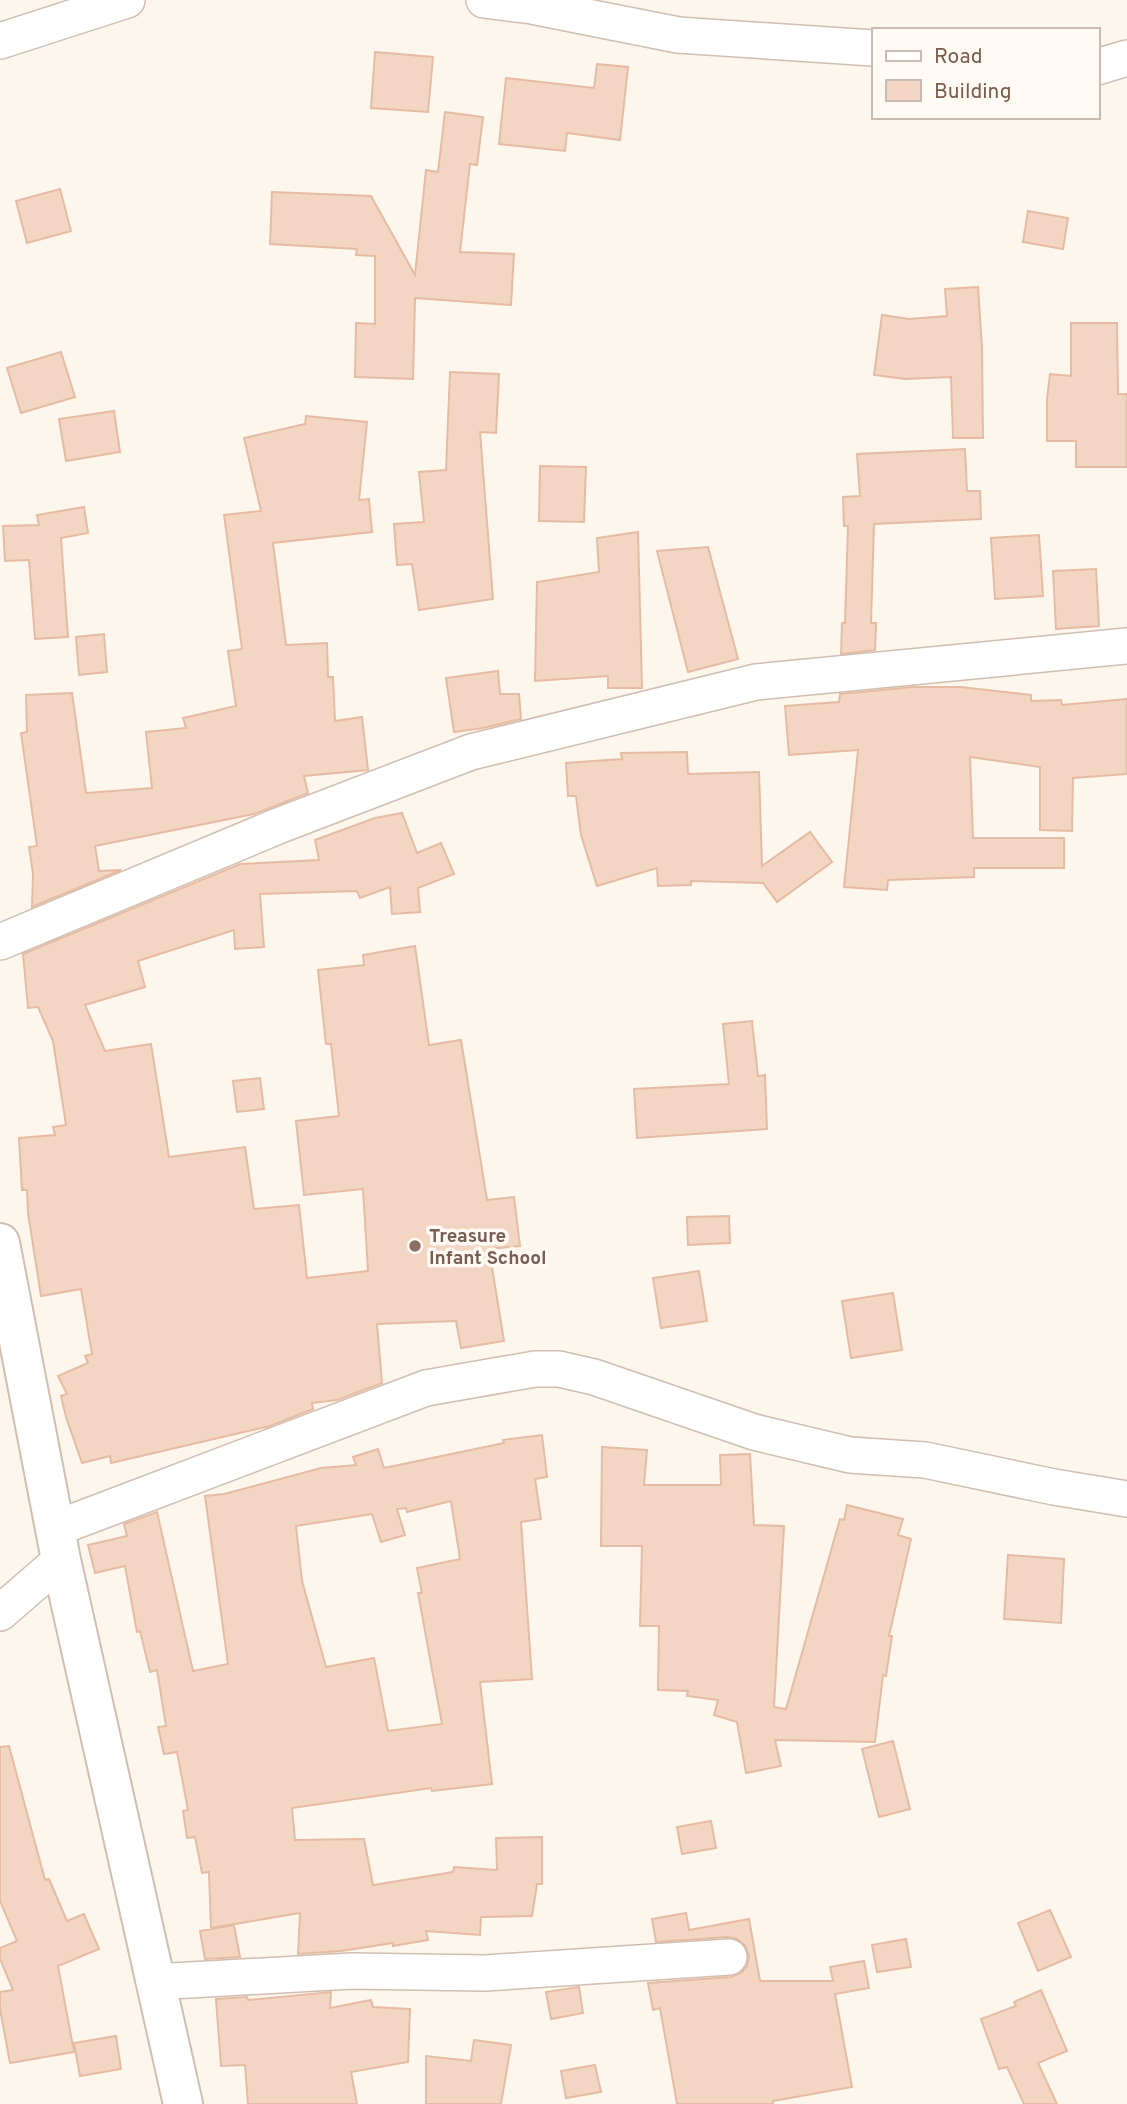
<svg xmlns="http://www.w3.org/2000/svg" width="1127" height="2104" viewBox="0 0 1127 2104" font-family="Overpass,sans-serif">
	<rect width="100%" height="100%" fill="#fdf6ec"/>
	<!-- building -->
	<path fill="#f3d5c3" stroke="#e6bba3" stroke-width="2" fill-rule="evenodd" d="M375,52L433,57L428,112L371,108Z
		M597,64L628,67L620,140L567,133L565,151L499,144L506,78L594,88Z
		M445,112L483,117L477,165L470,164L460,252L514,254L511,305L415,298L413,379L355,377L356,323L375,324V256L356,255L357,249L270,244L272,192L371,196L415,275L426,170L438,172Z
		M60,189L71,231L27,243L16,201Z
		M1028,211L1068,218L1063,249L1023,242Z
		M978,287L982,348L983,438H953L951,377L905,379L874,375L882,315L909,319L947,316L945,289Z
		M1071,323H1117L1118,394H1127V467H1076V441H1047V399L1050,374L1071,376Z
		M61,352L75,397L21,413L7,368Z
		M450,372L499,374L496,433L480,432L493,599L419,610L412,564L397,565L394,524L424,522L419,472L446,470Z
		M114,411L120,452L66,461L59,419Z
		M306,416L367,422L359,500L369,499L372,532L273,543L286,645L327,643L328,677H333L335,721L362,717L368,770L304,776L308,793L254,814L95,846L99,871L121,870L32,907L33,873L29,847L37,846L21,733L27,732L26,695L72,693L86,793L152,788L146,732L186,728L183,718L236,706L228,651L242,649L224,515L261,511L244,438L305,424Z
		M965,449L967,491H980L981,519L874,524L871,623H876L875,650L841,654L842,623H845L848,526H844L843,497L860,496L857,454Z
		M540,466L586,467L584,522L539,521Z
		M84,507L88,533L61,538L68,637L35,639L29,560L5,561L3,526L39,525L37,515Z
		M638,532L642,688H608V676L535,681L537,582L599,572L597,538Z
		M1039,535L1043,596L995,599L991,538Z
		M708,547L738,659L688,672L657,551Z
		M1096,569L1099,626L1056,629L1053,571Z
		M104,634L107,672L79,675L76,637Z
		M498,671L500,694H519L521,719L483,728L454,732L446,678Z
		M913,687H961L1031,695V701L1061,700L1062,705L1127,699V774L1073,778L1072,831L1040,830V767L970,757L973,838H1064V868H974V877L888,880L887,890L844,887L858,750L789,755L785,706L839,702L840,694Z
		M687,752L688,774L759,772L762,866L810,832L832,862L777,902L763,883L691,881V885L658,886L657,868L597,886L581,835L576,796H568L566,763L622,759L621,753Z
		M402,813L417,853L441,843L454,874L418,888L420,912L392,914L390,887L360,898L357,891L260,894L264,947L235,949L234,930L138,961L145,987L85,1005L105,1051L151,1044L169,1157L245,1147L254,1209L299,1205L307,1278L368,1271L363,1189L304,1195L296,1121L339,1116L331,1044H326L318,970L364,965L363,955L415,946L429,1045L461,1040L487,1200L514,1197L520,1246L489,1249L504,1341L461,1348L456,1321L377,1324L382,1383L337,1400L312,1403L313,1409L270,1426L111,1463L110,1456L82,1463L66,1417L61,1396L67,1394L58,1376L88,1363L85,1356L92,1354L81,1289L41,1296L28,1213L27,1190H22L19,1138L55,1135L53,1127L66,1125L53,1041L38,1007L28,1008L23,954L240,864L319,860L315,840L375,818Z
		M752,1021L758,1076L765,1075L767,1129L637,1138L634,1089L729,1084L723,1024Z
		M260,1078L264,1109L237,1112L233,1081Z
		M729,1216L730,1243L688,1245L687,1217Z
		M699,1271L707,1321L661,1328L653,1278Z
		M893,1293L902,1350L851,1358L842,1301Z
		M542,1435L547,1477L535,1479L541,1519L521,1522L532,1679L480,1682L492,1784L432,1791L431,1788L292,1808L295,1840L364,1839L373,1885L453,1872L454,1867L497,1870L496,1838L542,1837V1884H537L532,1916L481,1917L480,1935L426,1931L428,1940L393,1946V1943L341,1951L298,1954L300,1913L211,1928L209,1872L202,1873L195,1837L187,1838L183,1811L188,1810L177,1752L164,1754L158,1727L166,1726L157,1670L150,1672L140,1631L137,1632L125,1566L95,1573L88,1545L127,1536L124,1524L157,1512L193,1671L228,1664L205,1496L224,1494L321,1468L356,1465L353,1457L378,1449L384,1468L504,1443L503,1440ZM451,1501L460,1559L417,1568L422,1593H418L442,1724L388,1731L374,1658L326,1667L302,1581L296,1526L372,1514L381,1542L405,1535L397,1509L406,1508L407,1512Z
		M602,1447L647,1450L644,1485H721L720,1455L750,1454L754,1525L784,1526L774,1707L786,1709L840,1519L844,1520L847,1505L903,1519L898,1535L911,1539L889,1636H892L886,1676L883,1675L875,1742L775,1740L781,1766L746,1773L737,1722L714,1715L718,1700L687,1696L688,1691L658,1690L659,1626H640L642,1546H601Z
		M1008,1555L1064,1559L1061,1623L1004,1619Z
		M893,1741L910,1809L879,1817L862,1749Z
		M9,1746L45,1880L49,1879L67,1921L84,1914L99,1949L58,1966L74,2052L10,2063L0,2009V1992L13,1990L0,1959V1948L17,1941L0,1901V1747Z
		M711,1821L716,1848L682,1854L677,1827Z
		M1050,1910L1071,1957L1038,1971L1018,1923Z
		M686,1913L689,1930L749,1919L760,1981H833L830,1967L864,1961L869,1988L835,1994L852,2087L773,2101V2104H677L660,2008L653,2010L648,1983L731,1977L741,1973L747,1966L749,1956L745,1945L737,1939L728,1937L656,1942L652,1919Z
		M234,1925L240,1957L205,1959L200,1931Z
		M906,1939L911,1967L877,1972L872,1945Z
		M579,1987L583,2013L551,2019L546,1992Z
		M1041,1990L1067,2051L1038,2063L1057,2104H1024L1007,2067L999,2069L981,2019L1016,2006L1014,2002Z
		M331,1992L330,2008L371,2000L373,2007L410,2009L408,2062L351,2072L357,2104H248L245,2065L221,2066L216,1999L247,1997L248,2000Z
		M116,2036L121,2069L80,2076L74,2043Z
		M474,2040L511,2045L501,2104H426V2056L471,2061Z
		M595,2065L601,2092L566,2098L561,2071Z"/>
	<g fill="none" stroke-linecap="round" stroke-linejoin="round">
		<!-- minor casing -->
		<g stroke="#d1beb0" stroke-width="38">
			<path id="minor" d="M484,0L532,6L678,35L873,48
				M0,41L127,0
				M1097,67L1127,58
				M0,942L278,826L471,752L756,682L1127,646
				M57,1528L426,1388L535,1369H559L594,1377L754,1432L850,1455L925,1460L1054,1487L1127,1499
				M0,1613L61,1560
				M154,1982L351,1971L485,1973L729,1957"/>
		</g>
		<!-- tertiary casing -->
		<g stroke="#d1beb0" stroke-width="42">
			<path id="tertiary" d="M0,1243L61,1560L183,2104"/>
		</g>
		<!-- minor -->
		<use href="#minor" stroke="#fff" stroke-width="35"/>
		<!-- tertiary -->
		<use href="#tertiary" stroke="#fff" stroke-width="38"/>
	</g>
	<!-- markers -->
	<circle fill="#8d6e63" stroke="#fffaf3" stroke-width="2.5" cx="415" cy="1246" r="7"/>
	<g text-anchor="middle" stroke-width="7" stroke-linejoin="round" paint-order="stroke">
		<!-- education labels -->
		<g font-size="19" font-weight="bold" fill="#785e54" stroke="#fffaf3" text-anchor="start">
			<text x="429" y="1242">Treasure<tspan x="429" dy="22">Infant School</tspan></text>
		</g>
	</g>
	<!-- legend -->
	<rect x="872" y="28" width="228" height="91" fill="#fffaf3" stroke="#cabbb1" stroke-width="2"/>
	<rect x="886" y="51" width="35" height="10" fill="#ffffff" stroke="#cabbb1" stroke-width="2"/>
	<text x="934" y="63" font-size="21" fill="#7a5c4d">Road</text>
	<rect x="886" y="80" width="35" height="21" fill="#f3d5c3" stroke="#cabbb1" stroke-width="2"/>
	<text x="934" y="98" font-size="21" fill="#7a5c4d">Building</text>
</svg>
